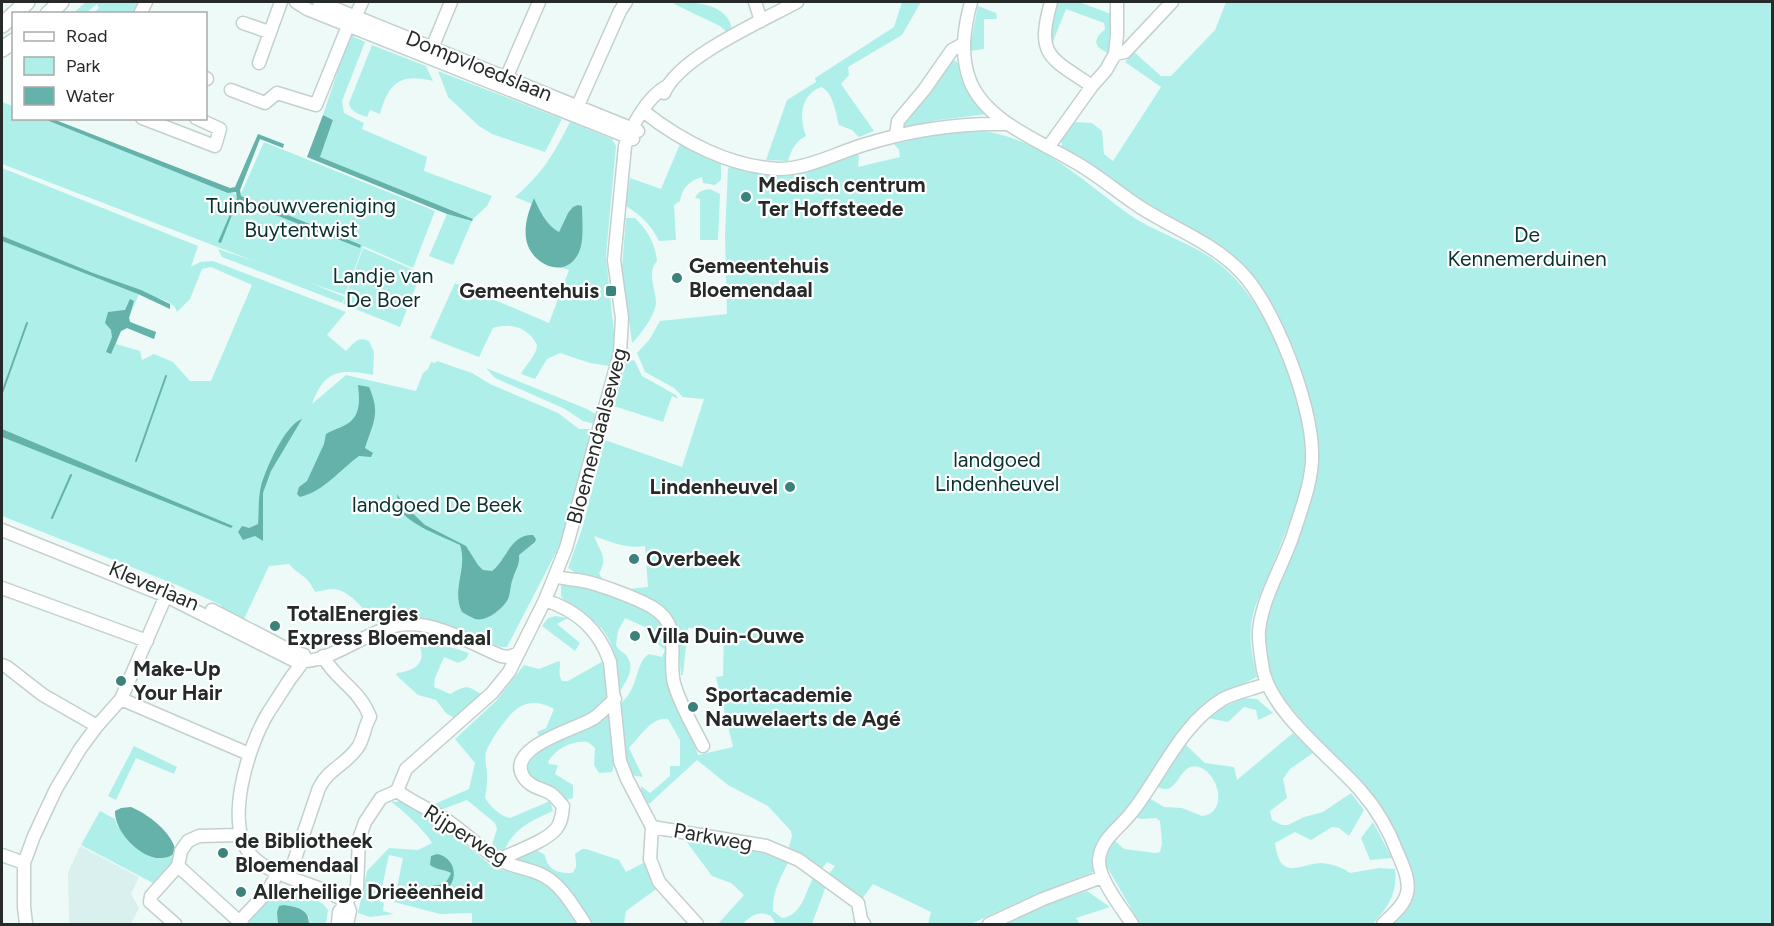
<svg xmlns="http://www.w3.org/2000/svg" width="1774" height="926" viewBox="0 0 1774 926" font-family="Figtree,sans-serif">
	<rect width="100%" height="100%" fill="#edfaf8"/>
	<!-- built -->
	<path fill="#daf0ee" d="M80,846L139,877L131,894L139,908L131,924H69L68,873Z"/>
	<!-- green -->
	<path fill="#aef0e9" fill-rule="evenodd" d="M86,2H144L132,13H93L99,8L97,4L86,13L72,14Z
		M676,2C696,2 729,4 732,30L728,33L720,26L674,4Z
		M902,2H921L902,35L848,67L849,75L841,84L874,131L859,137L852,130L839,125C836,113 833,92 821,87C800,95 799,118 806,136C796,141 791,150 788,161L766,160L787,100L816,82L815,78L894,27Z
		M1058,2H1079L1114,15L1112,51L1107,53L1098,47L1096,42L1098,36L1105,29L1104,23L1066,9L1052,44L1051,24Z
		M1226,2H1772V924H1387L1412,878L1401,845L1386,817L1286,702L1277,689L1266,663L1264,622L1303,526L1313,489L1317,444L1308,393L1294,349L1275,314L1246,268L1233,256L1199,232L1164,216L1062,146L1061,139L1075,122L1092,123L1102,131L1104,154L1113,161L1161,87L1125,62L1134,52L1161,76H1171L1215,30Z
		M978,6L996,13L997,17L996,19H984V49L969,51Z
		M350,35L365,42L342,101L344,113L364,123L362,129L427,157L424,171L492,196L487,206L473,219L320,157L333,120L323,115Z
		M372,45L426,66L433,81C399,73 389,83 380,114L370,110L367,117C359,114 350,112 349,103Z
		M953,60L957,62L975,98L988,114L938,120L893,130L926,99Z
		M438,71L562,119L545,152L492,134L479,126L448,97Z
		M2,102L13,106L14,118L44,119L240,196L264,142L435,211L413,268L363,246L345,295L308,282L345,297L342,303L222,257L218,249L254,261L2,164Z
		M570,122L612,139L616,146L606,256L615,343L610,366L590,363L560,353L547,359L535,379L521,374C526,364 537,355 537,345C529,328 511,322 493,328L479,357L430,338L455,283L549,323L569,270L560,267C588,256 581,231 582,206L568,213L559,232C547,226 539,211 534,199L532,204L515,197C542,174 554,154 570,122Z
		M977,130C1040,137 1082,181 1130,215C1158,234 1191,242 1218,263C1274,306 1317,419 1302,489C1299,503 1292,517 1286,531C1276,557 1266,582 1255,607C1247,634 1251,650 1257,677L1228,691L1201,708L1181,730L1140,792L1111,825L1093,852V872L1023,900L971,924H928L931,912L873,884L862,899L828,875L835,866L827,862L821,870L792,850L789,847L792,836L791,831L768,806L728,785L697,760L649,804L641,793V786L650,793L670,776V766H680V740L668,719C651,717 640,737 629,748L643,777L630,775L624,763L620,704C640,687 634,664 649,654L662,657L665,650L658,644L656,632L625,618L618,631L616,645C618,650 622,651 626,655C636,667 627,680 620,691C618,666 615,639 595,622C585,614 572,609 564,600L561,596V586L586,584L636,605L657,619L665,630L673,677L698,755L733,747L716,677L723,676L724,631L688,628L683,675H681L678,643L671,621L584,578L568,568L582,529L605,440L682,467L704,399L683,397L674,388L645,372L637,353L649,340L660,321L727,314L725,235L728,169L730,166L757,172L855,152L859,156L858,167L900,157L899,150L894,144L933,135ZM594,536C611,542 626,549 645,546L648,587L629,589L603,581L599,573C609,558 599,550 594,536Z
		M680,144L721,163V180L715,185L703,183L702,177C689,181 682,188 680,201L674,205L676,240L659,241C651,225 642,216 626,206L630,178L661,189Z
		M2,168L198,246L191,267L200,262L213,261L346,312L327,335L346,351C354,343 358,336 369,341L374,352L373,375C340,369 325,369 312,404L346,375L416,391L423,373L428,369L431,362L435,363L437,361L472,373L490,384L558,413L579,429H593L563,539L507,647H501L418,617L391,619L374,623C366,611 349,590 334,589C328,589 321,591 315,592C306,573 301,578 289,564L269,566L244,619L238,616L229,637L221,605L177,585L2,516ZM211,267L252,285L211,381H190L173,362L154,354L142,360L140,351L116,344L121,331L127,328L154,339L156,332L130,322L129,318L139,294C152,298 173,298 177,312L190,299L202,269Z
		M710,189L720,194L718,240H700V199L695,198C698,191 703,190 710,189Z
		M447,214L472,221L453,265L429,256Z
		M626,218H635C648,231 655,243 657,261C646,273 656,289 656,302C656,314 640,336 632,343L622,267Z
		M363,248L421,273L400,327L343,304Z
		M632,360L635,361L642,376L676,395L678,399L672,396L663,422L614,406L626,362Z
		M486,368L587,409L597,415L595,424L583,421L565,409L495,378Z
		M556,616L568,618L557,624L580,643L575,651L542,626L548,618Z
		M411,634L469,653L466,659L458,663L444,657L435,678L434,687L450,694C466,686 466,684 482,695L456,719L446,713L436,700L418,695L396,675L397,673C424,670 429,654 411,634Z
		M605,660C606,670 611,687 607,697C600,715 557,730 540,738L537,732L546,728L554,709C524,693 511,712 495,735C492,740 488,746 486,752C484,760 488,771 487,779C487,785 486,792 485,798C490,806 500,816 510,818L550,801L553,811C527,823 512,829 501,858L490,851L497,829L495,823L467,800L438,811L430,806L469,789L475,763L455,739L496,701L524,665L539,669L559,661L560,663C560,670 558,674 562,681H568Z
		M1244,698L1257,699L1273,713L1258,720L1256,710L1244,707L1228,722L1207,718L1217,710Z
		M609,708L615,762L612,772L599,773L594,765L595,748L588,742C573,740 556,748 548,762L549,764L558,765L555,774L573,785V798L560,802C544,791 520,780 529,757Z
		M1293,733L1313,753L1290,769L1283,779L1287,798L1270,811L1272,820L1282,825H1288L1304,817L1323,812L1351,793L1364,810L1349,836L1339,828L1332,827L1311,840L1295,832L1275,843C1280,883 1301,863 1322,863C1332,864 1342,867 1350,873L1379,868L1395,869C1398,893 1388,907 1373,924H1140L1106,865V856L1114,840L1124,849L1155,853L1160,852L1162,843L1160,821L1156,818L1141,819L1133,816L1149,798L1164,807L1182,808L1202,816C1227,814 1221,775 1199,767C1179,760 1179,798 1158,787L1185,744L1205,763L1234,767L1237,780Z
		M134,746L177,767L174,774L136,758L116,800L108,796Z
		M403,801L445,828L493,867C506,872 518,873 531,876C556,882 564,906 576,924H472V913L440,914L394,902L403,858L389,855L379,901L384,903L383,911L394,914L370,917L358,913L367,871L389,848L418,850L432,843C426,832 402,809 391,802Z
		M100,811L115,819L117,825L122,830L180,853L160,885L153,883L81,845Z
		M1373,822L1392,858L1370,860L1361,838Z
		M683,837L757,850L788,863C780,878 772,894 773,911L782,918C801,916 805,894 813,878L826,886L812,924H776L771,916C759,910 751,915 743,924H718L744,895L731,883L712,876Z
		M535,849L545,855C547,869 558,874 572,873C578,868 576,862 575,854L582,849H586L619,860L626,872L647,861L659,887L626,911L624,924H589L568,890L512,863Z
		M277,886C293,890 319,896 328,910L326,924H309V916L277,922L278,924H248L249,921Z
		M1087,891L1110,907L1076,918L1080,924H1000L1045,905Z"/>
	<!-- water -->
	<path fill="#65b2ab" d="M323,115L333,120L320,157L473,219L472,221L447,214L307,157Z
		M44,119H53L230,188L235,187L258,134L284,144L283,148L260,139L240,190L241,196L361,245L360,248L240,201L237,202L221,243L218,242L237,198L236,192L228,193Z
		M534,198C539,210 547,226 559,232L568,213L573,207L578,205L582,206C582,221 585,244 577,256C563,279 533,264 527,243C523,227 528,213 534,198Z
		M2,236L93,273L141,290L170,304V309L138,294L2,241Z
		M130,299L134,301L129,318L130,322L156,332L154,339L127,328L121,331L111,354L106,352L112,337L111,330L105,323L108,312L125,310Z
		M358,385L369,387C381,414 373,422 365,448L373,453L371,457L359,456C341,469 323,492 300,497L297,494L299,487L307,481L324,444L326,434C331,431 334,430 339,428C361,420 360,404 358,385Z
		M302,419L271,471L263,493V541L255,536L243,540L238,532L242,526L249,528L258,524C259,511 258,499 261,486C266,468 285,425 302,419Z
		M2,429L233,526L231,528L2,437Z
		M397,494L404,505L425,525L466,546L478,565L483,570L492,571C507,560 510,534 533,535L536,539L535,542L519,555C520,564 516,569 513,578C510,585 511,594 507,601C501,610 486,622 475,619C470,617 466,614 462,612C451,590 468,568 460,545C444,537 408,525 399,508C397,505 398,499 397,494Z
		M131,807C148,814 173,833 176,852C153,873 114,835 115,811L121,808Z
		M437,854C463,859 458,899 428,892L425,888C438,882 444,890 451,873C444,869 436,870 430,865L431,856Z
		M284,905C297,907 309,909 309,924H278L277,912L279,906Z"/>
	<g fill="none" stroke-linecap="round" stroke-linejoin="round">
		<!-- stream -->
		<path stroke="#65b2ab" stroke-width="2" d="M2,393L27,323
			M136,461L166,376
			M52,518L71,475"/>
		<!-- minor casing -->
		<g stroke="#c3d0ce" stroke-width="15">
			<path id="minor" d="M296,2L307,9L633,139
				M319,2L638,131
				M755,2L761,21
				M971,2C964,28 960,55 970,81C986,121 1038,140 1073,161C1097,174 1117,192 1140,207C1174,229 1212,242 1241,272C1275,308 1312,404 1312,453C1313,479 1302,507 1294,532C1284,564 1263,595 1259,630C1258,642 1261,657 1263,670C1272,713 1331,757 1360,790C1377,809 1389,830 1398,854C1403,866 1410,880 1407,893C1405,905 1391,916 1383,924
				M1051,2C1036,56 1049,57 1092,86
				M140,14L146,2
				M353,22L362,2
				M243,23L269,32
				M430,53L451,2
				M1115,54L1125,52L1172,2
				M259,63L281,2
				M206,78L207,79
				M504,83L539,2
				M231,90L265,103L277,93L316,105L348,26
				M664,93C679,57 762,21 797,2
				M643,111C681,141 730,167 779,169C807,169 837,153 863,145C910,130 956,123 1006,124
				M575,112L620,11L626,2
				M142,118L215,146L220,129L196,118
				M896,135L898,121L924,90L952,50L963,44
				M1049,146L1092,86L1106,70L1115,54L1117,35V2
				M2,530L166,596L295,661C331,666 370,625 409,624C440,624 473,644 501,656L508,657L517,654
				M555,576C563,579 569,579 577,580C595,582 636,598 652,607C684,626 667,654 674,683C680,705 693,726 703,746
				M2,588L147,641
				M545,600C578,611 599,630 610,662L620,761L627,779L652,827L766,846L799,860L858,903L861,919L864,924
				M212,610L291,651L304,655
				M304,656C302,666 296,670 290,679C283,690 275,702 268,713C248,746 221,830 255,859C279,880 319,883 346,902
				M2,665L7,667L43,695L97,726
				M121,699L249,754
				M397,791C412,802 429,809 445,819C463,831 478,846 496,858C508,866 526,868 540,874C561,883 573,906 585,924
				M652,827L650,859L659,882L697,924
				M2,855L24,863
				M498,860C514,852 545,842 556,829C562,822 562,814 563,806C559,802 555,796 550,793C541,788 529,787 523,776C506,746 578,729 594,718C601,713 608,705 615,699
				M178,866L242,924
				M289,876L319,788C329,768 346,765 358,747C364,738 364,727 370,717C359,688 336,681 323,656
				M346,902L350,911L347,924
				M26,924L24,907V863L34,836L56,789L80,749L97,726L121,699L168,591
				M175,924L150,902L151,896L178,866L181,851L188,841L199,836L240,835
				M237,924L268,891L278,872
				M338,924L339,912L357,887L359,839L365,822L381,798L397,791L406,769L492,693L509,672L545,600L566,548L620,353L622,318L614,260L625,146C632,125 647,97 667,86
				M989,924L1043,899L1102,877
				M1132,924C1122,908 1098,879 1099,860C1101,838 1120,828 1132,812C1162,774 1180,725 1223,699C1236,692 1253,689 1266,684"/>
		</g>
		<!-- major casing -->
		<g stroke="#c3d0ce" stroke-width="18">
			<path id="major" d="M14,14L27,2
				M48,14L61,2
				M2,25L14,14
				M2,49L14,41"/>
		</g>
		<!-- minor -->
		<use href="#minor" stroke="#fff" stroke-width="12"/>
		<!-- major -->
		<use href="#major" stroke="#fff" stroke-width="15"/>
	</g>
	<!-- markers -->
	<g fill="#3b827c" stroke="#fff" stroke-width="2">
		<circle cx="746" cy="197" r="6"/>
		<circle cx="677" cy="278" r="6"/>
		<rect x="605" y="285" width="12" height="12" rx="3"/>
		<circle cx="790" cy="487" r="6"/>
		<circle cx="634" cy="559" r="6"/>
		<circle cx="275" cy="626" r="6"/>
		<circle cx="635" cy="636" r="6"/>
		<circle cx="121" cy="681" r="6"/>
		<circle cx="693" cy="707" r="6"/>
		<circle cx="223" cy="853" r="6"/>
		<circle cx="241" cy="892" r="6"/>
	</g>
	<g text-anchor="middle" stroke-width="4.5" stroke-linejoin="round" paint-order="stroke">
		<!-- street labels -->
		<g font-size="21" fill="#262b2a" stroke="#fff">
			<text transform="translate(479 66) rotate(22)" y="7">Dompvloedslaan</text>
			<text transform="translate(597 436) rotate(-75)" y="7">Bloemendaalseweg</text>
			<text transform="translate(154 586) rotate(23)" y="7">Kleverlaan</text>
			<text transform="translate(466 835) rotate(32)" y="7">Rijperweg</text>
			<text transform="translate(713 837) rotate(10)" y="7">Parkweg</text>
		</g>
		<!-- poi labels -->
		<g font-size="21" font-weight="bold" fill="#262b2a" stroke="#fff" text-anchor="start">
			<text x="758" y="192">Medisch centrum<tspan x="758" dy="24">Ter Hoffsteede</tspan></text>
			<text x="689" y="273">Gemeentehuis<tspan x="689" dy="24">Bloemendaal</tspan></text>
			<text x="599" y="298" text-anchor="end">Gemeentehuis</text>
			<text x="778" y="494" text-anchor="end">Lindenheuvel</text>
			<text x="646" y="566">Overbeek</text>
			<text x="287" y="621">TotalEnergies<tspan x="287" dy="24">Express Bloemendaal</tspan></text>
			<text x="647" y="643">Villa Duin-Ouwe</text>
			<text x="133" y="676">Make-Up<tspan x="133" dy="24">Your Hair</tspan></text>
			<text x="705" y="702">Sportacademie<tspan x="705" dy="24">Nauwelaerts de Agé</tspan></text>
			<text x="235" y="848">de Bibliotheek<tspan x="235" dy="24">Bloemendaal</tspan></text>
			<text x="253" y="899">Allerheilige Drieëenheid</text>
		</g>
		<!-- park labels -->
		<g font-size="21" fill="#09312e" stroke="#fff">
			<text x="301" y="213">Tuinbouwvereniging<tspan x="301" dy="24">Buytentwist</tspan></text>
			<text x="1527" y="242">De<tspan x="1527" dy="24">Kennemerduinen</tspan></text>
			<text x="383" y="283">Landje van<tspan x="383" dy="24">De Boer</tspan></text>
			<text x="997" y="467">landgoed<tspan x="997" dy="24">Lindenheuvel</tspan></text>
			<text x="437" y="512">landgoed De Beek</text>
		</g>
	</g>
	<!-- border -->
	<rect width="1774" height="926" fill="none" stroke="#262b2a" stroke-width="6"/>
	<!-- legend -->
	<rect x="12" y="12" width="195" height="108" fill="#ffffff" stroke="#a8aaaa" stroke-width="1.5"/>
	<rect x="24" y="32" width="30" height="9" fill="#ffffff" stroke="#a8aaaa" stroke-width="1.5"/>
	<text x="66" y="42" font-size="18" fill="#262b2a">Road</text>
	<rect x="24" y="57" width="30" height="18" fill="#aef0e9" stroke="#a8aaaa" stroke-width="1.5"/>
	<text x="66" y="72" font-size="18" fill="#262b2a">Park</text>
	<rect x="24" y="87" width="30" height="18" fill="#65b2ab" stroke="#a8aaaa" stroke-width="1.5"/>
	<text x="66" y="102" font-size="18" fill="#262b2a">Water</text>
</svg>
